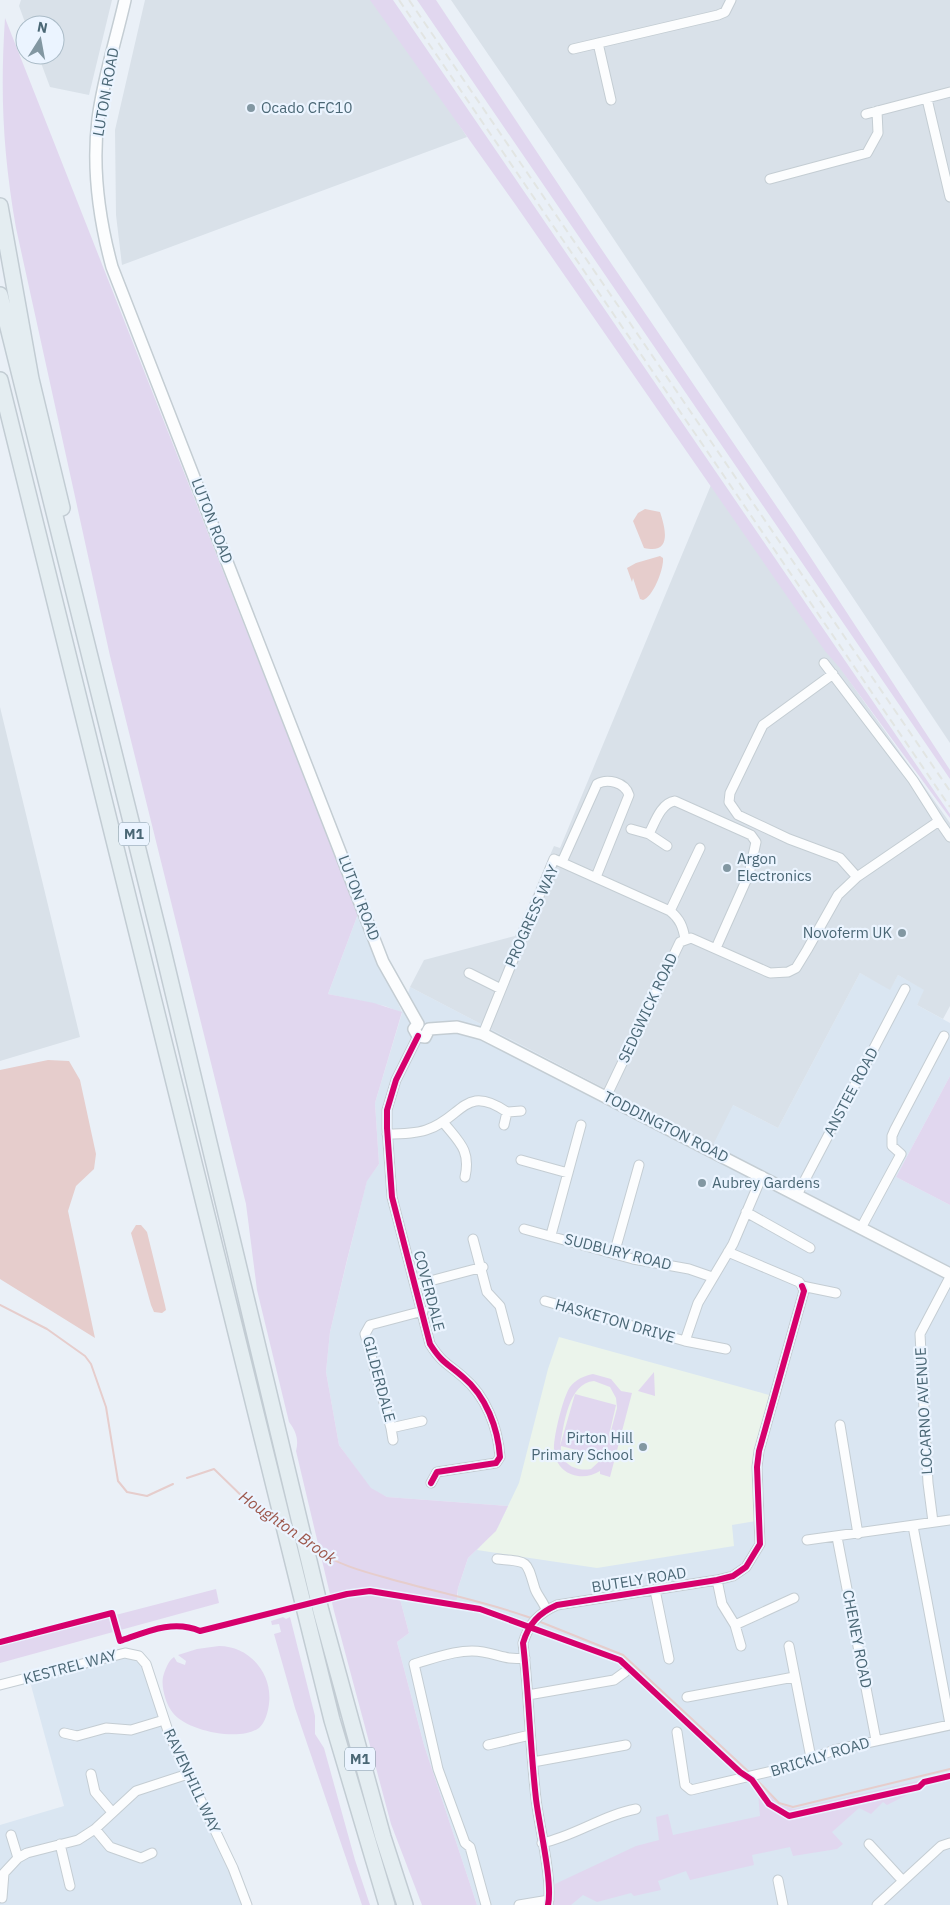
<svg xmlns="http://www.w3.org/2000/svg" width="950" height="1905" viewBox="0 0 950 1905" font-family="'IBM Plex Sans',sans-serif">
	<rect width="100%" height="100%" fill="#eaf0f7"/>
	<!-- residential -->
	<path fill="#dae6f2" d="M358,914L402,1012L410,987L684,1130L733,1105L778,1128L860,973L890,989L898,975L925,990L917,1005L950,1023V1076L896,1177L950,1205V1905H477L424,1745L397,1642L409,1633L400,1599L458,1596V1588L468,1558L496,1531L508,1506L387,1497L371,1489L339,1445L326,1372L330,1332L346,1265L367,1180L379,1164L375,1103L402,1013L385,1006L328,994Z
		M125,1653L139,1656L247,1905H0V1825L64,1806L29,1678Z"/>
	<!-- industrial -->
	<path fill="#d9e1e9" d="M21,0H112L89,95L50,87L38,55H55V25H26L19,6Z
		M145,0H373L418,61L467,137L122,265L116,215L115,130Z
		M451,0H950V743L581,190Z
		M711,485L950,823V1006L943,1019L917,1005L924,990L898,975L890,990L860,973L778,1128L733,1105L713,1145L410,987L424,960L515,936L554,846L560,848Z
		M0,707L80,1037L0,1061Z"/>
	<!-- education -->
	<path fill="#ebf4eb" d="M559,1337L769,1395L754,1460L753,1496L756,1521L732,1525L734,1546L597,1568L477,1550L498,1527L519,1483L548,1369Z"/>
	<!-- green -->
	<path fill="#e1d7ef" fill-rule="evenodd" d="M370,0H393L950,814V818L839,667L825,651L515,204Z
		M417,0H436L598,244L794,532L950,770V779Z
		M5,18L358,914L328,994L374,1003L402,1012L375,1103L379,1164L367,1181L347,1260L330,1332L326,1372L339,1445L371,1488L387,1497L508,1506L496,1531L468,1558L458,1588L456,1605L400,1599L409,1633L397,1642L424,1745L477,1905H422L391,1824L334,1611L296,1451C299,1440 296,1431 289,1422L257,1290L246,1204L110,656L16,228C3,153 0,94 5,18Z
		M950,1076V1205L896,1177Z
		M654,1372L655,1396L638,1391Z
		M593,1374L611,1379L621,1391L632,1393L610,1477L600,1474V1471C581,1483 556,1474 554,1450C553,1438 563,1397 570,1387C576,1379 584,1376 593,1374ZM594,1381L610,1387L616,1398L617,1408L604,1457L616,1405L575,1394L560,1446C564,1425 568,1383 594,1381ZM561,1446L603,1457V1458L591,1469C575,1472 559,1463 561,1446Z
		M216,1589L219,1603L0,1663V1645Z
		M283,1617L286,1619L290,1617L315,1716V1734L324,1748L355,1860L370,1905H362L295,1708L274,1634L281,1632L279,1624L272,1625L271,1621Z
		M219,1646C249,1646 273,1673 269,1704C268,1712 265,1723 259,1728C240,1742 187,1731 173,1713C166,1705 161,1687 163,1677C165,1670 168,1661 174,1657L177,1662L185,1665L186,1661L178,1655L197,1649Z
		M922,1780L925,1786L887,1805L883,1802L871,1814L859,1808L832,1832L843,1844L837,1849L793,1856L790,1847L752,1855L754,1865L690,1880L686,1871L658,1881L661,1890L634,1896L631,1893L597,1902L583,1895L571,1905H554L555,1884L636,1846L659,1840L656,1817L668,1814L673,1835L760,1816L757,1782L778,1804L794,1809Z"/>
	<!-- water -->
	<path fill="#e6cdcc" d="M645,509L660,512C665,527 673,555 644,548L633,521L638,513Z
		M660,556L663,558C664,569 653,597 643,600L640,599L633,578L632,582L627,568L636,563Z
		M48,1060L69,1061L80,1080L96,1154L94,1169L76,1186L68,1211L95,1338L0,1279V1070Z
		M136,1225H141L147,1232L165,1305L166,1310L162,1313L154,1312L151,1305L131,1233Z"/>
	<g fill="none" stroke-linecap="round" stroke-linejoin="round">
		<!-- stream -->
		<path stroke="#e6cdcc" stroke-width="2" d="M0,1305L47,1329L85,1356L91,1364L106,1407L118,1481L127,1492L147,1496L173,1484
			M187,1478L214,1469L250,1504L276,1522
			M313,1548C336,1564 361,1571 387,1578C435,1592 484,1601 531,1618
			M538,1621L623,1655L750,1773
			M755,1778L779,1803L793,1807L950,1769"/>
		<!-- street casing -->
		<g stroke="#c4cdd3" stroke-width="11">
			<path id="street" d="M598,43L611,100
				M573,49L718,15L725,12L731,0
				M927,99L950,197
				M866,114L950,92
				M770,179L867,153L878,133L877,111
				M824,663L913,780L939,821
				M833,674L763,725L730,793L729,802L738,815L789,839L840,858L857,877
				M631,829L649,834
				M667,846L649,834C655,822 661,803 675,801L751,835L756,842L749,874L716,948
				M562,862L597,784C607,778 625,782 629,795L596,877
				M670,911L700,848
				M469,973L501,989
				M483,1034L554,859L670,911C680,919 683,927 685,939
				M418,1036L396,1080L387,1110V1128L392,1197L430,1344C442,1363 447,1363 463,1377C486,1396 498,1428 500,1457L496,1463L437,1472L431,1483
				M606,1097L680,942L691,938L770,973L788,972L796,968L807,950L838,895L857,877L939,821L950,837
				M507,1112L521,1111
				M443,1122C459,1142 471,1150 465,1177
				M387,1134C400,1134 414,1134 426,1130C463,1118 464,1083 507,1112L504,1125
				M521,1160L568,1173
				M797,1195L905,989
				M746,1212L810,1248
				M861,1228L901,1154L892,1146V1136L895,1129L944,1036
				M524,1229L633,1259L689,1269L712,1277
				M551,1235L581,1125
				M473,1239L487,1292L500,1306L509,1340
				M728,1252L799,1282L802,1286L836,1293
				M614,1254L639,1165
				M415,1285L483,1267
				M545,1301L685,1341
				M726,1349L685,1341L698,1303L733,1244L762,1176
				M422,1421L391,1428L365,1334L370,1325L423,1311
				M840,1425L858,1534
				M391,1428L393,1440
				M933,1522L928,1483L920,1334L950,1277
				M913,1526L950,1724
				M837,1537L876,1740
				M807,1540L950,1520
				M497,1559C529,1562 526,1559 535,1589C538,1597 544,1602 546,1610
				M717,1580L722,1604L735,1625L741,1646
				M655,1590L669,1659
				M735,1625L794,1598
				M789,1646L811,1758
				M0,1685L125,1653L139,1656L146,1664L169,1734L233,1868L247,1905
				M528,1695L614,1680L625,1672
				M687,1697L794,1677
				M677,1732L685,1785L691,1790L793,1766L834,1750L950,1725
				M64,1733L77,1736L106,1728L131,1730L164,1720
				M488,1745L530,1735
				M533,1762L626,1745
				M91,1774L95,1792L112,1812
				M95,1829L110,1847L141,1858L152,1853
				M11,1835L18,1858
				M542,1843C575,1836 603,1815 636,1809
				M60,1844L70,1886
				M869,1844L903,1881
				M778,1880L783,1905
				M2,1898L4,1873L18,1858L27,1853L78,1840L95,1829L136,1791L188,1774
				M486,1905L470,1847L465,1843L438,1769L414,1664C435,1658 460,1648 483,1652C501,1655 505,1660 525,1658
				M519,1905L549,1900
				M548,1905C553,1882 539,1825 536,1799C530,1747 529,1695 523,1643C529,1623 539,1613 557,1605L717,1580L733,1576L746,1567L760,1544L757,1467L759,1451L804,1291L802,1286
				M877,1905L941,1846L950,1843"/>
		</g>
		<!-- secondary casing -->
		<g stroke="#c4cdd3" stroke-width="14">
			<path id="secondary" d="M125,0C116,40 103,79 98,119C92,169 99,219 112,267L383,962L418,1024
				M418,1024L414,1029L418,1036L425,1037L429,1029
				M429,1029L457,1027L483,1034L950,1274"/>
		</g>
		<!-- highway casing -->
		<g stroke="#c2ccd3" stroke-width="18">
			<path id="highway" d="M0,206L31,379L62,508
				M0,295L162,946L321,1611L383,1837L405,1905
				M0,380L332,1720L387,1905"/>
		</g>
		<!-- street -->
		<use href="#street" stroke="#fcfdfe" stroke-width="9"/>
		<!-- secondary -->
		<use href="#secondary" stroke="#fcfdfe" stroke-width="11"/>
		<!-- highway -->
		<use href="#highway" stroke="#e4edf1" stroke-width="15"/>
		<!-- rail -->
		<path stroke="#e2e5e3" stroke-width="2" stroke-dasharray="8 5" stroke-linecap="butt" d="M399,0L950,807
			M409,0L950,791"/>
		<!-- cycleway casing -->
		<g stroke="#ebf4ff" stroke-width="9">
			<path id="cycleway" d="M418,1036L396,1080L387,1110V1128L392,1197L430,1344C442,1363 447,1363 463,1377C486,1396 498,1428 500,1457L496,1463L437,1472L431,1483
				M0,1642L112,1613L120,1641C146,1632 173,1619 200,1631L347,1594L370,1591L480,1609L620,1660L740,1772L752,1780L769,1804L789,1816L919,1787L924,1782L950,1776
				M548,1905C553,1882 539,1825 536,1799C530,1747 529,1695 523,1643C529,1623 539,1613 557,1605L717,1580L733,1576L746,1567L760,1544L757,1467L759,1451L804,1291L802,1286"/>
		</g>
		<!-- cycleway -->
		<use href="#cycleway" stroke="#d6006c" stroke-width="6"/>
	</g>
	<!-- markers -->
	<g fill="#8297a2" stroke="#ebf4ff" stroke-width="2">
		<circle cx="251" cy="108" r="5"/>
		<circle cx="727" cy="868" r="5"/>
		<circle cx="902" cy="933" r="5"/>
		<circle cx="702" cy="1183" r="5"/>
		<circle cx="643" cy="1447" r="5"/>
	</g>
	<g text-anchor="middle" stroke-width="4.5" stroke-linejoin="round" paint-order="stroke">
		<!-- shield labels -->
		<g fill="#ebf4ff" stroke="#7a919e" stroke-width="1">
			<rect x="119" y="822.5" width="30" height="23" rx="4"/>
			<rect x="345" y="1747.5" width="30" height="23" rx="4"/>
		</g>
		<g font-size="14" font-weight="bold" fill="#4a6775">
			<text x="134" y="839">M1</text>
			<text x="360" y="1764">M1</text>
		</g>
		<!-- street labels -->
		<g font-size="15" fill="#4a6775" stroke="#ebf4ff">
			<text transform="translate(106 92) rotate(-80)" y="5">LUTON ROAD</text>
			<text transform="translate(212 521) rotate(69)" y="5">LUTON ROAD</text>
			<text transform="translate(359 898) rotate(69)" y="5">LUTON ROAD</text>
			<text transform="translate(532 916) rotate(-66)" y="5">PROGRESS WAY</text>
			<text transform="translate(648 1008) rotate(-65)" y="5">SEDGWICK ROAD</text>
			<text transform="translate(851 1092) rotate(-62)" y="5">ANSTEE ROAD</text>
			<text transform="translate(666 1127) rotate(27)" y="5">TODDINGTON ROAD</text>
			<text transform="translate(618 1252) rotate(14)" y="5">SUDBURY ROAD</text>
			<text transform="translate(429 1291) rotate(75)" y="5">COVERDALE</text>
			<text transform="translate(615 1321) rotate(16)" y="5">HASKETON DRIVE</text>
			<text transform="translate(379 1379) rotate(75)" y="5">GILDERDALE</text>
			<text transform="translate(924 1411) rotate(-93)" y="5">LOCARNO AVENUE</text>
			<text transform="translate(639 1580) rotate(-9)" y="5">BUTELY ROAD</text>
			<text transform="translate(857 1639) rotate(79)" y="5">CHENEY ROAD</text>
			<text transform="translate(70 1667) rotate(-15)" y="5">KESTREL WAY</text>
			<text transform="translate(820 1757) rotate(-17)" y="5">BRICKLY ROAD</text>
			<text transform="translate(192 1781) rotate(65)" y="5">RAVENHILL WAY</text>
		</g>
		<!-- poi labels -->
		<g font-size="15" fill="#4a6775" stroke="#ebf4ff" text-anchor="start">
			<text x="261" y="113">Ocado CFC10</text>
			<text x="737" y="864">Argon<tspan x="737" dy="17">Electronics</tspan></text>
			<text x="892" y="938" text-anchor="end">Novoferm UK</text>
			<text x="712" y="1188">Aubrey Gardens</text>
			<text x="633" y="1443" text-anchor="end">Pirton Hill<tspan x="633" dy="17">Primary School</tspan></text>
		</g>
		<!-- water labels -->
		<g font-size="16" font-style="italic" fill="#9d584d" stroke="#ebf4ff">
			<text transform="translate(288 1527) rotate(35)" y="6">Houghton Brook</text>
		</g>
	</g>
	<!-- north arrow -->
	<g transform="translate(40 40) rotate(11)"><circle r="24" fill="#ebf4ff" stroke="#abbcc8"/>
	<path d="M0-4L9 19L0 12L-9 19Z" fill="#8297a2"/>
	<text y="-8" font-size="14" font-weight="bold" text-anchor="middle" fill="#4a6775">N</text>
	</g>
</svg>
